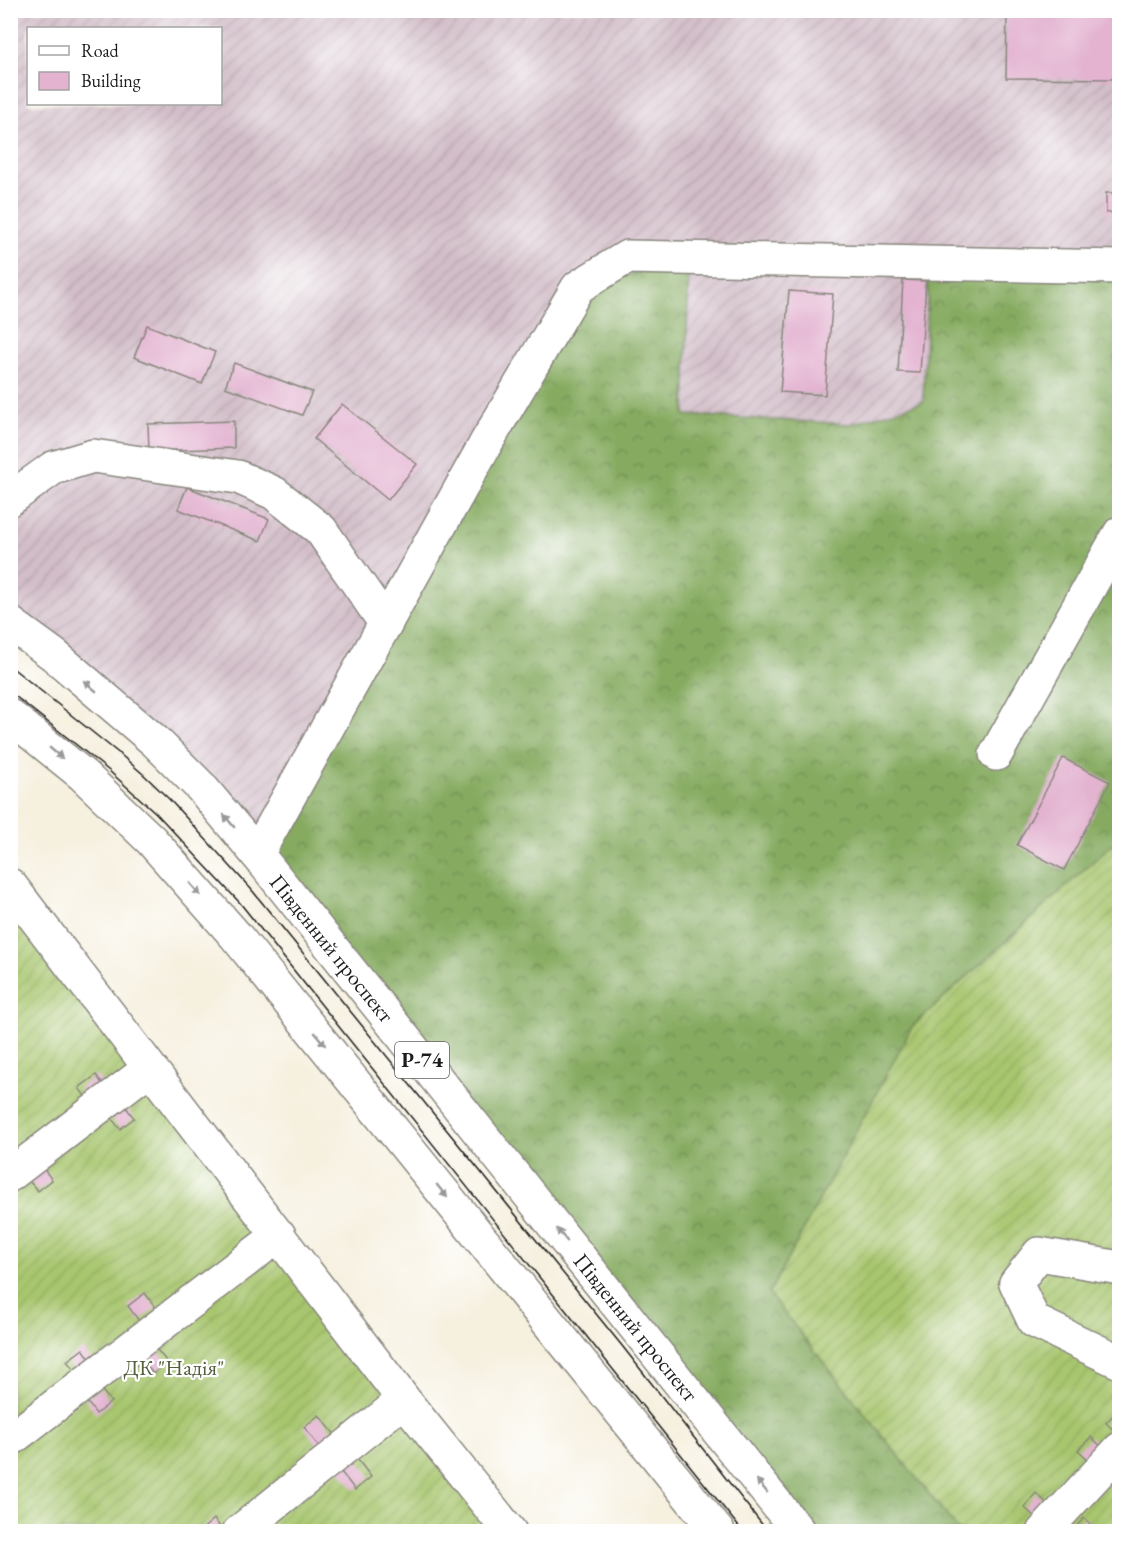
<svg xmlns="http://www.w3.org/2000/svg" width="1130" height="1542" viewBox="0 0 1130 1542" font-family="'EB Garamond',serif">
	<defs>
		<pattern id="industrial-furrows" width="10" height="10" patternUnits="userSpaceOnUse" patternTransform="scale(1.5)"><rect width="10" height="10" fill="#d2bdc8"/><path d="M-1 1l2-2M0 10L10 0M9 11l2-2" fill="none" stroke="#b4a2ab"/></pattern>
		<pattern id="forest-crowns" width="20" height="18" patternUnits="userSpaceOnUse" patternTransform="scale(1.5)"><rect width="20" height="18" fill="#86ab61"/><path d="M2 6a3 3 0 1 1 6 0M12 15a3 3 0 1 1 6 0" fill="none" stroke="#6d8a4f"/></pattern>
		<pattern id="garden-furrows" width="10" height="10" patternUnits="userSpaceOnUse" patternTransform="scale(1.5)"><rect width="10" height="10" fill="#a8c66e"/><path d="M-1 1l2-2M0 10L10 0M9 11l2-2" fill="none" stroke="#90aa5f"/></pattern>
	</defs>
	<rect width="100%" height="100%" fill="#fff"/>
	<filter id="ink" filterUnits="userSpaceOnUse"><feTurbulence type="fractalNoise" baseFrequency=".0167" numOctaves="2"/><feDisplacementMap in="SourceGraphic" scale="12" xChannelSelector="R" yChannelSelector="G"/><feConvolveMatrix kernelMatrix="1 2 1 2 8 2 1 2 1" color-interpolation-filters="sRGB"/></filter>
	<filter id="wash" filterUnits="userSpaceOnUse"><feTurbulence type="fractalNoise" baseFrequency=".008" numOctaves="4" result="noise"/><feDisplacementMap in="SourceGraphic" scale="24" xChannelSelector="R" yChannelSelector="G"/><feGaussianBlur stdDeviation="1.35" result="paint"/><feColorMatrix in="noise" values="0 0 0 0 0 0 0 0 0 0 0 0 0 0 0 0 0 1.4 0 .05"/><feComposite in="paint" operator="in"/></filter>
	<g filter="url(#wash)">
		<rect width="100%" height="100%" fill="#f6f0df"/>
		<!-- industrial -->
		<path fill="url(#industrial-furrows)" fill-rule="evenodd" d="M10,11H1119V267L929,263L923,403L850,424L685,416L257,854L11,623ZM28,28H220V104H28Z"/>
		<!-- forest -->
		<path fill="url(#forest-crowns)" stroke="#51643e" stroke-width="1.5" d="M689,259L685,415L850,424L923,402L929,263L1119,267V838L912,1027L769,1294L959,1531H799L257,854L578,287Z"/>
		<!-- garden -->
		<path fill="url(#garden-furrows)" stroke="#627145" stroke-width="1.5" d="M1119,838V1531H959L769,1294L912,1027Z
			M10,887L510,1531H11Z"/>
		<g id="blocks">
			<!-- building -->
			<path fill="#e3b3d0" d="M1007,10H1120V79L1006,78Z
				M1106,193H1120V212L1106,213Z
				M903,280L926,281L920,373L898,372Z
				M789,291L833,294L825,395L780,392Z
				M147,325L215,352L202,384L134,357Z
				M234,363L312,392L302,415L225,387Z
				M342,404L417,464L388,500L314,439Z
				M234,421V448L149,451L148,424Z
				M187,487L269,519L260,541L178,509Z
				M1063,758L1110,782L1064,870L1017,845Z
				M96,1075L107,1090L90,1103L79,1088Z
				M123,1103L134,1118L120,1129L108,1114Z
				M44,1169L52,1180L38,1191L29,1181Z
				M145,1293L156,1308L139,1321L128,1306Z
				M154,1346L167,1362L153,1374L140,1357Z
				M83,1349L95,1365L79,1377L67,1361Z
				M100,1388L111,1402L96,1414L85,1399Z
				M1116,1412L1120,1415V1436L1106,1423Z
				M319,1415L336,1436L320,1448L304,1427Z
				M1091,1437L1105,1450L1093,1464L1078,1450Z
				M355,1456L371,1477L355,1490L338,1468Z
				M1036,1493L1049,1505L1037,1519L1024,1507Z
				M1084,1518L1098,1532H1071Z
				M214,1519L224,1532H199Z"/>
		</g>
	</g>
	<g filter="url(#ink)">
		<use href="#blocks" fill-opacity="0" stroke="#89867e" stroke-width="1.5"/>
		<g fill="none" stroke-linecap="round" stroke-linejoin="round">
			<!-- minor casing -->
			<g stroke="#89867e" stroke-width="36">
				<path id="minor" d="M10,499L53,468L93,456L238,477L274,493L321,530L386,624
					M996,754L1120,533
					M257,854L486,443L578,287L627,257L1120,267
					M10,885L404,1400L510,1532
					M10,1175L150,1068
					M1120,1268L1039,1254L1016,1283L1034,1321L1120,1362
					M10,1440L279,1235
					M239,1532L404,1400
					M1043,1532L1120,1449"/>
			</g>
			<!-- major casing -->
			<g stroke="#89867e" stroke-width="36">
				<path id="major" d="M10,623L54,655L156,742L201,787L257,854L799,1532
					M10,716L83,775L151,840L235,935L718,1532"/>
			</g>
			<!-- minor -->
			<use href="#minor" stroke="#fff" stroke-width="33"/>
			<!-- major -->
			<use href="#major" stroke="#fff" stroke-width="33"/>
			<!-- tram -->
			<path stroke="#1c1c1c" stroke-width="1.5" d="M10,666L121,755L143,774L169,799L251,889L623,1347L768,1532
				M10,692L108,770L156,813L240,903L743,1532"/>
		</g>
		<!-- one-way arrows -->
		<defs><path id="oneway-solid" d="M-6-.8H1V-3.2L6.5 0L1 3.2V.8H-6Z" transform="scale(1.5)"/></defs>
		<g fill="#999">
			<use href="#oneway-solid" transform="translate(90 686) rotate(-140)"/>
			<use href="#oneway-solid" transform="translate(56 753) rotate(40)"/>
			<use href="#oneway-solid" transform="translate(229 821) rotate(-130)"/>
			<use href="#oneway-solid" transform="translate(195 889) rotate(49)"/>
			<use href="#oneway-solid" transform="translate(320 1039) rotate(51)"/>
			<use href="#oneway-solid" transform="translate(442 1191) rotate(51)"/>
			<use href="#oneway-solid" transform="translate(562 1235) rotate(-129)"/>
			<use href="#oneway-solid" transform="translate(762 1486) rotate(-129)"/>
		</g>
	</g>
	<g text-anchor="middle" stroke-width="4.5" stroke-linejoin="round" paint-order="stroke">
		<!-- shield labels -->
		<rect fill="#fff" stroke="#606060" stroke-width="1.5" x="395" y="1042" width="54" height="36" rx="4.5"/>
		<g font-size="21" font-weight="bold" fill="#1c1c1c">
			<text x="422" y="1067">Р-74</text>
		</g>
		<!-- street labels -->
		<g font-size="22" fill="#1c1c1c" stroke="#fff">
			<text transform="translate(332 948) rotate(51)" y="8">Південний проспект</text>
			<text transform="translate(636 1327) rotate(51)" y="8">Південний проспект</text>
		</g>
		<!-- park labels -->
		<g font-size="22" fill="#54603d" stroke="#fff">
			<text x="174" y="1375">ДК "Надія"</text>
		</g>
	</g>
	<!-- margin -->
	<rect width="1130" height="1542" fill="none" stroke="#fff" stroke-width="36"/>
	<!-- legend -->
	<rect x="27" y="27" width="195" height="78" fill="#ffffff" stroke="#a4a4a4" stroke-width="1.5"/>
	<rect x="39" y="46" width="30" height="9" fill="#ffffff" stroke="#a4a4a4" stroke-width="1.5"/>
	<text x="81" y="57" font-size="18" fill="#1c1c1c">Road</text>
	<rect x="39" y="72" width="30" height="18" fill="#e3b3d0" stroke="#a4a4a4" stroke-width="1.5"/>
	<text x="81" y="87" font-size="18" fill="#1c1c1c">Building</text>
</svg>
